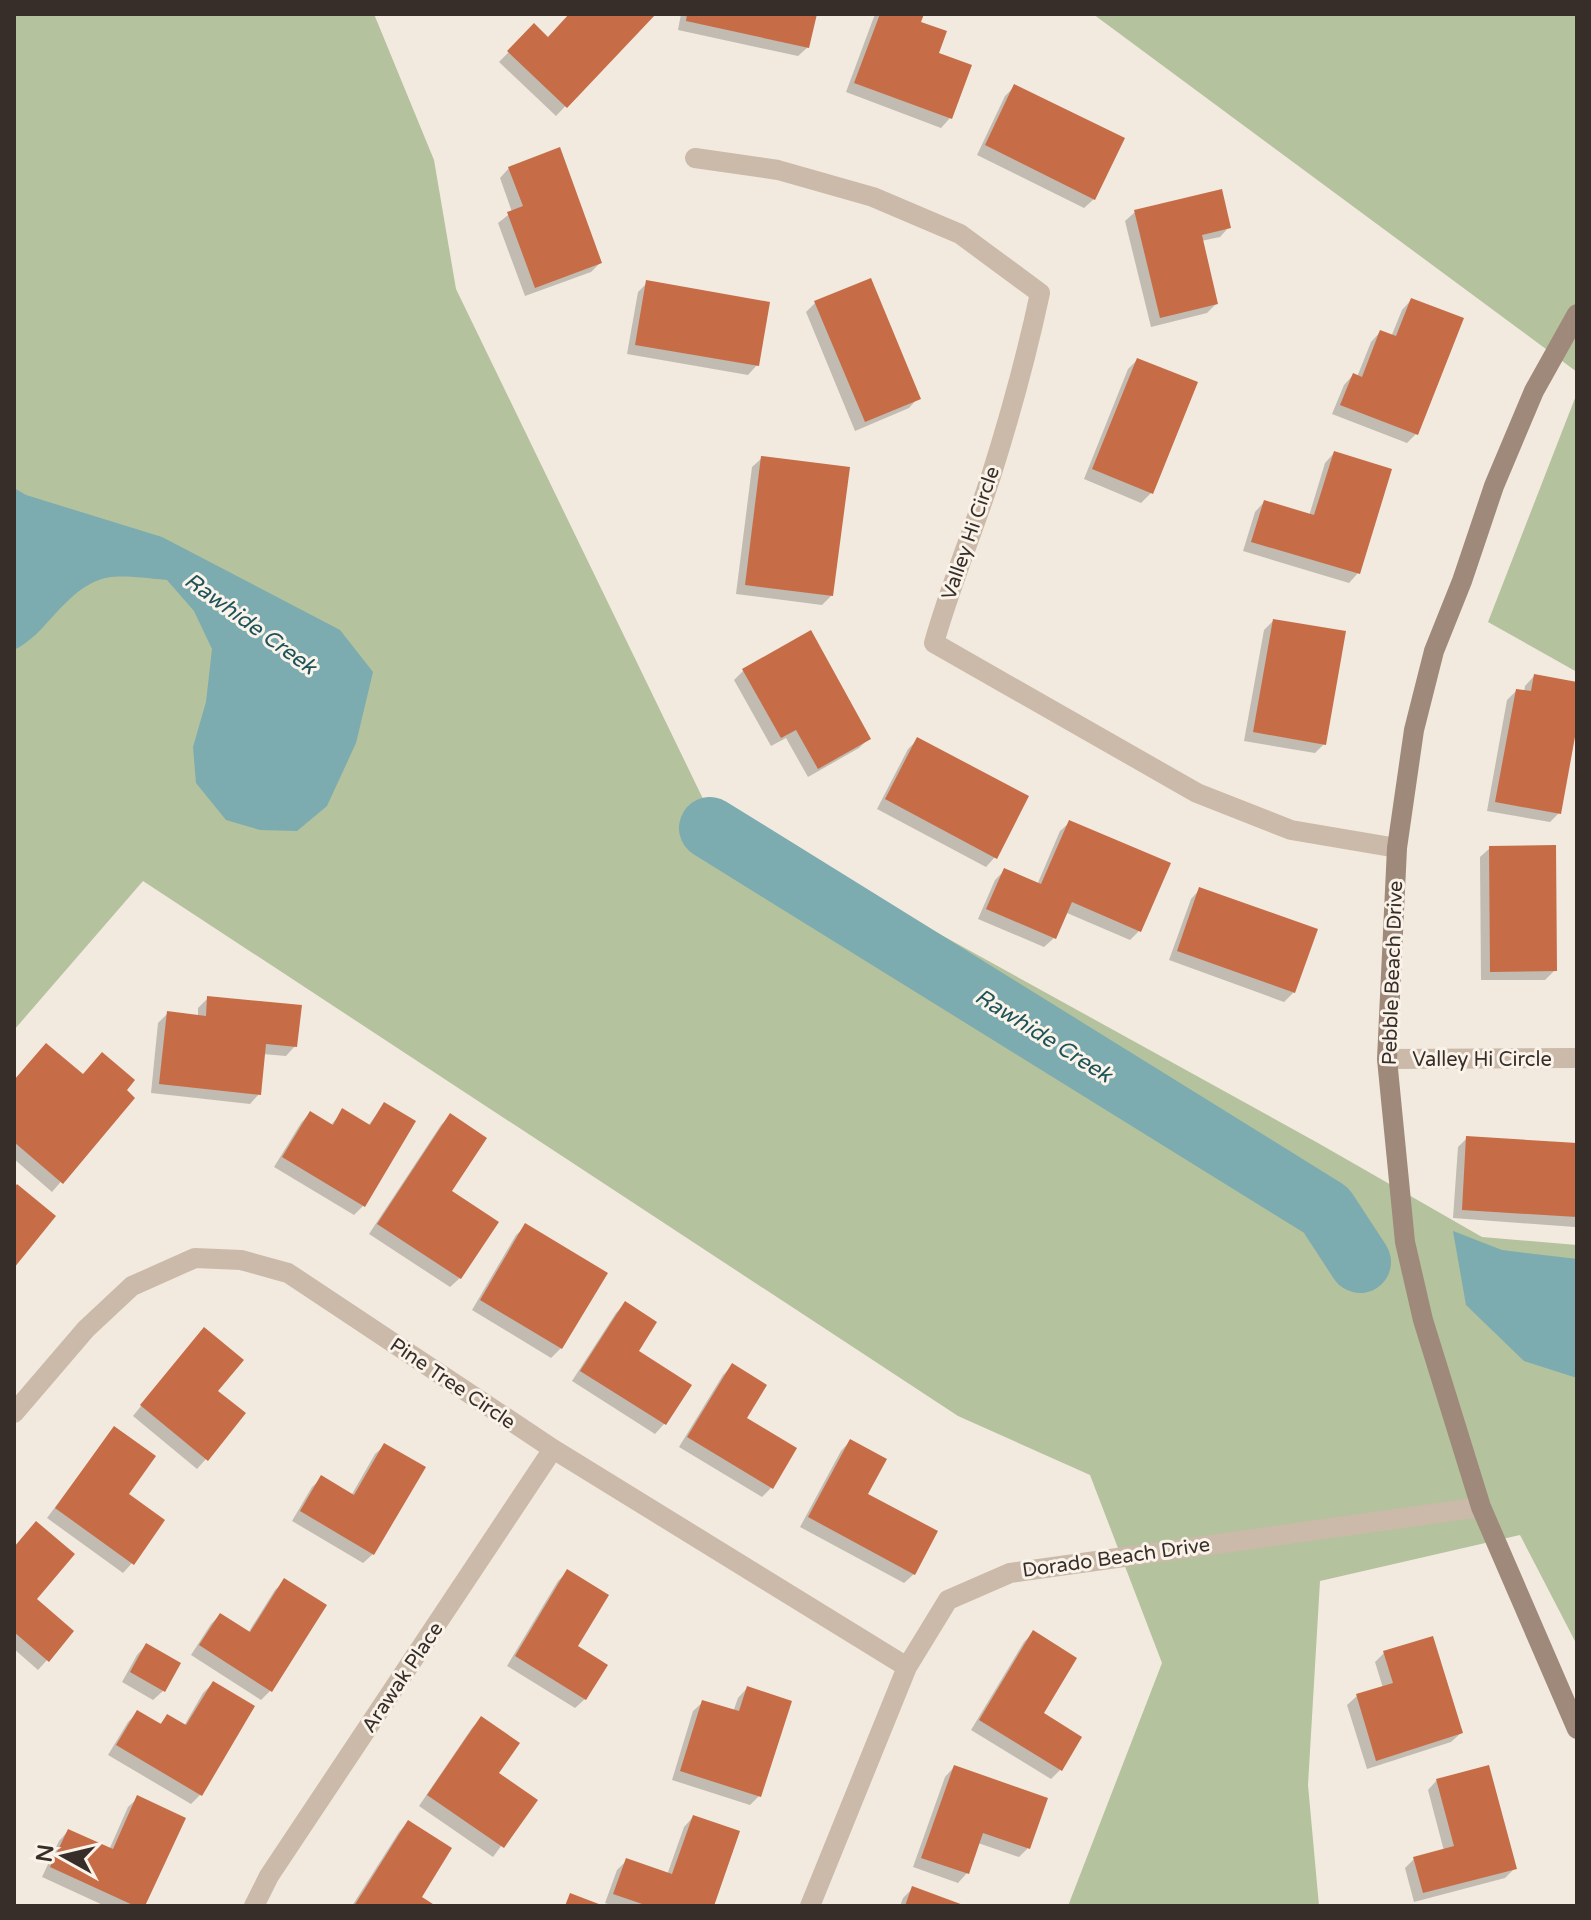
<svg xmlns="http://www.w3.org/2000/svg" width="1591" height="1920" viewBox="0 0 1591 1920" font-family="'Varela Round',sans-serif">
	<rect width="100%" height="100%" fill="#f2eade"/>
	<!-- green -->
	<path fill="#b4c29d" d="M14,14H374L434,160L456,289L706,805L1318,1143L1482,1237L1577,1245V1645L1520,1535L1320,1581L1308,1785L1319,1906H1068L1162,1663L1090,1475L958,1416L143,881L14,1030Z
		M1093,14H1577V372Z
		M1577,393V672L1488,622Z"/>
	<!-- water -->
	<path fill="#7cabb0" d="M14,488L26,495L162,537L340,630L373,672L356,743L327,806L297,831L260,830L226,820L196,783L193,747L206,702L212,649L194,611L167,580C110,575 97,569 55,614C42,628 32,641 14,650Z
		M1453,1231L1502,1250L1577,1259V1378L1524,1361L1466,1305Z"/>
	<!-- shadow -->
	<path fill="#0003" d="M571,14L652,15L556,116L499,62L534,26L547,39Z
		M681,14H815L808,47L798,56L678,30Z
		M875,14H922L918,23L936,55L950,118L941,128L846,92Z
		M1015,86L1094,199L1084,208L977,155L1005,96Z
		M509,168L600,263L591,272L525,296L498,223L512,212L500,178Z
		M1135,212L1229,227L1220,237L1201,241L1216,304L1207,313L1151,327L1125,221Z
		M647,283L757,365L748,375L627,354L638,292Z
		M1411,300L1416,434L1407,443L1332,414L1344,385L1353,375L1357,377L1371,342L1380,332L1391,337L1402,310Z
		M815,303L918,398L909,408L855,431L806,312Z
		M1137,360L1196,383L1151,493L1141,503L1084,479L1128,369Z
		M1334,453L1358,573L1349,583L1243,551L1255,512L1264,502L1309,516L1325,463Z
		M762,458L832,595L822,605L736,594L752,467Z
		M1273,621L1324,744L1315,753L1244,741L1264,630Z
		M744,670L868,739L859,748L808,777L786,738L771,746L734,680Z
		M1534,676L1577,684V714L1559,813L1550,822L1487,811L1507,700L1516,691L1524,692L1525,686Z
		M917,740L995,857L986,867L877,809L908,749Z
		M1070,822L1139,931L1130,940L1067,913L1054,938L1044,947L978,919L995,880L1005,870L1037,885L1060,831Z
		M1490,848L1555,970L1545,980H1481L1480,857Z
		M1200,889L1294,992L1284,1002L1169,960L1191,899Z
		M208,998L295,1046L286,1056L263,1054L259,1094L250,1104L151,1093L158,1023L168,1013L198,1017V1008Z
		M82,1076L124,1090L133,1098L52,1192L14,1159V1082Z
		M384,1104L364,1205L354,1215L274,1167L301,1123L310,1113L330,1126L343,1111L368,1126Z
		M450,1116L449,1192L460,1278L450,1287L369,1234L441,1125Z
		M1467,1138L1577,1145V1224L1575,1227L1453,1218L1458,1147Z
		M526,1226L561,1348L551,1358L472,1310L516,1235Z
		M625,1304L636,1352L689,1385L664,1424L655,1434L572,1381L616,1313Z
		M195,1339L216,1391L206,1459L197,1469L133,1416Z
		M732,1366L744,1419L771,1488L762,1497L679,1447L723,1375Z
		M114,1428L126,1495L132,1563L123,1573L47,1518Z
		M850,1441L865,1495L914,1574L904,1583L800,1527L841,1451Z
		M385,1445L373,1554L363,1563L292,1521L312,1487L322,1478L351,1496L375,1454Z
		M14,1548L34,1599L47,1660L38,1670L14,1649Z
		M567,1572L575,1647L585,1699L575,1708L507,1666L558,1581Z
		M285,1581L271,1690L261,1700L191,1655L211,1624L220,1615L248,1633L275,1590Z
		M1033,1633L1041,1714L1061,1769L1051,1779L971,1730L1024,1642Z
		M146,1645L163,1691L153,1700L122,1682L137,1655Z
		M1384,1653L1461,1733L1451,1742L1367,1769L1347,1705L1357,1696L1383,1688L1375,1662Z
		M213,1683L200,1795L191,1804L108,1755L128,1722L138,1712L159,1725L167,1716L184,1726L203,1693Z
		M747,1688L759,1796L750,1805L672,1780L693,1711L703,1702L733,1712L738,1698Z
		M481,1719L496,1773L535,1800L493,1857L419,1806L472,1728Z
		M954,1767L1028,1848L1019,1857L978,1843L967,1873L958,1883L913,1867L945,1777Z
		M1437,1780L1514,1869L1505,1878L1414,1902L1405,1868L1414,1859L1444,1851L1428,1790Z
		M138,1798L143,1906H105L42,1877L59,1841L68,1831L109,1850L128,1807Z
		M693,1817L712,1906H613L605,1903L617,1870L626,1861L667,1875L684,1827Z
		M408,1822L419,1898L432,1906H352L399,1832Z
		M912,1889L961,1906H900L903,1898Z"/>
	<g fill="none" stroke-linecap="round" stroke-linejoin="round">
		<!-- river -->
		<path stroke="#7cabb0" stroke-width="62" d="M710,828L1326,1210L1360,1262"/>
	</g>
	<!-- building -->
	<path fill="#c66d48" d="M569,14H656L567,108L507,51L534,23L548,37Z
		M687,14H817L809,48L686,21Z
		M880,14H924L921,22L947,31L939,53L972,65L952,119L854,83Z
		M1014,84L1125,138L1095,200L985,145Z
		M560,147L602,263L535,288L507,212L523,206L508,167Z
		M1222,189L1231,228L1202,235L1218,304L1160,318L1134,210Z
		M871,278L921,399L865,422L814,301Z
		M646,280L770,302L759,366L635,345Z
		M1411,298L1464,318L1418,435L1340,405L1353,373L1362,377L1380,330L1396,336Z
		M1137,358L1198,382L1153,494L1092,469Z
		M1334,451L1392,469L1360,574L1251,542L1264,500L1314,515Z
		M761,456L850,467L833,596L745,585Z
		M1273,619L1346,631L1326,745L1253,732Z
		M811,630L871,739L818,769L796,730L781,738L742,669Z
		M1534,674L1577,682V726L1561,814L1495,802L1516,689L1531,691Z
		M917,737L1029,796L997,859L885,799Z
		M1069,820L1171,863L1141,932L1072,902L1056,939L986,909L1004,868L1041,884Z
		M1556,845L1557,971L1490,972L1489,846Z
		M1199,887L1318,929L1295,993L1177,951Z
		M207,996L302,1005L297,1047L266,1044L261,1095L159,1084L167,1011L206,1016Z
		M46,1043L83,1074L102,1052L135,1080L127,1090L135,1098L63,1184L14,1142V1080Z
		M384,1102L416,1121L365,1207L282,1157L310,1111L333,1125L342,1108L370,1125Z
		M450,1113L487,1138L452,1191L499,1222L461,1279L377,1224Z
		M1466,1136L1577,1143V1217L1462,1210Z
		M17,1184L56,1216L14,1268V1188Z
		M525,1223L608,1273L562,1349L480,1300Z
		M625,1301L657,1322L639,1351L692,1385L666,1425L580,1371Z
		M204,1327L244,1360L218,1391L246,1413L208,1461L140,1405Z
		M732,1363L767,1385L747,1418L797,1448L773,1489L687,1437Z
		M114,1426L156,1456L129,1494L165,1520L134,1565L55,1508Z
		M850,1439L887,1459L868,1494L938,1531L915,1575L808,1517Z
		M384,1443L426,1467L374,1555L300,1511L321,1475L354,1495Z
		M36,1521L75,1554L37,1599L74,1631L49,1662L14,1632V1547Z
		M567,1569L609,1595L578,1646L608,1665L586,1700L515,1656Z
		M284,1578L327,1605L272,1692L199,1645L220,1613L250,1632Z
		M1033,1630L1077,1658L1044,1713L1082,1737L1062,1771L979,1720Z
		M1433,1636L1463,1733L1376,1761L1356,1694L1393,1683L1383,1651Z
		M146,1643L181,1663L165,1692L130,1672Z
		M213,1681L255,1706L202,1796L116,1745L137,1710L161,1724L167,1714L186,1725Z
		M747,1686L792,1701L761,1797L680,1771L702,1700L739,1711Z
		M481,1716L520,1743L499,1773L538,1800L504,1848L427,1795Z
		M954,1765L1048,1798L1030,1849L983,1833L969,1874L921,1858Z
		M1489,1765L1517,1869L1423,1893L1413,1857L1454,1846L1436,1779Z
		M137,1795L186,1818L145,1906H135L50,1867L68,1829L113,1849Z
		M693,1815L740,1831L714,1906H648L613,1894L626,1858L672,1874Z
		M408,1820L452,1848L422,1897L436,1906H354Z
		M912,1886L966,1906H905Z
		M570,1893L604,1906H565Z"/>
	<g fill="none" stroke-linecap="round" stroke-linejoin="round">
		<!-- street -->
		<path stroke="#cbbaa9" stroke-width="20" d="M695,158L778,170L873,197L960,234L1040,293C1027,354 1010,416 991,476C973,532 950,586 934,643L1197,793L1291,830L1397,848
			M1387,1059L1577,1058
			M14,1413L86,1329L132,1286L195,1258L241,1260L288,1273L553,1449L907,1667
			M254,1906L269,1876L553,1449
			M810,1906L907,1667L948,1600L1010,1573L1481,1507"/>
		<!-- secondary -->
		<path stroke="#9f897a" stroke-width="20" d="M1577,314L1534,391L1494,486L1462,581L1434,651L1414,730L1397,848L1387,1059L1405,1242L1423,1320L1481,1507L1577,1729"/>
	</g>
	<g text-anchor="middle" stroke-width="6" stroke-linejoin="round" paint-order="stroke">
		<!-- street labels -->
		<g font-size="20" fill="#382e29" stroke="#faf3ea">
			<text transform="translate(970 533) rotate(-71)" y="7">Valley Hi Circle</text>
			<text transform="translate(1392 973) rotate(-88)" y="7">Pebble Beach Drive</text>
			<text x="1482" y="1066">Valley Hi Circle</text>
			<text transform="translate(453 1383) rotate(34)" y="7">Pine Tree Circle</text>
			<text transform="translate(1116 1557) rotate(-8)" y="7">Dorado Beach Drive</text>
			<text transform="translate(402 1677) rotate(-56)" y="7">Arawak Place</text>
		</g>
		<!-- water labels -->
		<g font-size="22" font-style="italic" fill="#1e535a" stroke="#faf3ea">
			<text transform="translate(251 623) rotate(36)" y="8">Rawhide Creek</text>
			<text transform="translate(1044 1035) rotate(32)" y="8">Rawhide Creek</text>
		</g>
	</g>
	<!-- border -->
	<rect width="1591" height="1920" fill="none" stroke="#382e29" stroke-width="32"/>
	<!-- north arrow -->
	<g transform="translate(64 1856) rotate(278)" stroke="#faf3ea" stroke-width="6" paint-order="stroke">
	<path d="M0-6L14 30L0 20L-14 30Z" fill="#382e29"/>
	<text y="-12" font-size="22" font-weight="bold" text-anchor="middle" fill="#382e29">N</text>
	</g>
</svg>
